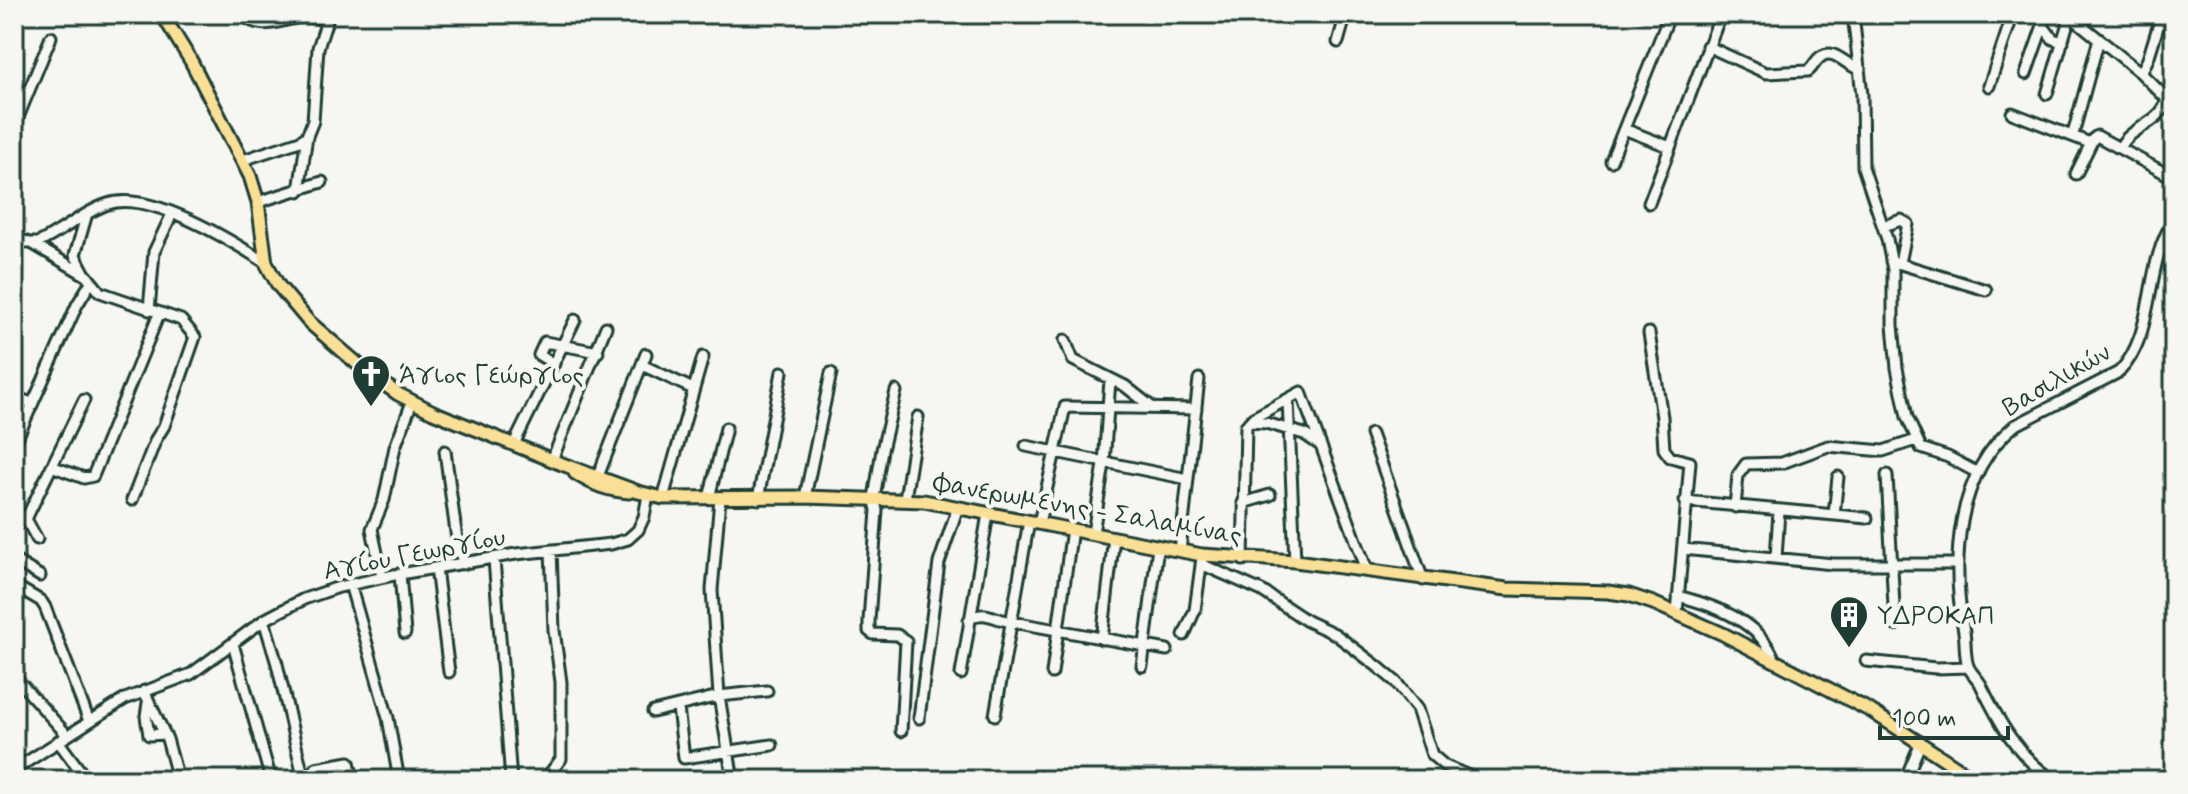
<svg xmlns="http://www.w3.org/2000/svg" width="2188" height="794" viewBox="0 0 2188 794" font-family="Mynerve,sans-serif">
	<rect width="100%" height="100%" fill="#f6f6f2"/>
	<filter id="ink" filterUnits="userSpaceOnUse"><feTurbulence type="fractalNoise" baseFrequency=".0125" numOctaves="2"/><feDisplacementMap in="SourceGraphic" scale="16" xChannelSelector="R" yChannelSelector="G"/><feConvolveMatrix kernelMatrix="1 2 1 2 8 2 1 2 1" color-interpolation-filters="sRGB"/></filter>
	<g filter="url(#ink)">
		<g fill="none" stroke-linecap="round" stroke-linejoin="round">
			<!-- minor casing -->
			<g stroke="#1f3d34" stroke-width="15">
				<path id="minor" d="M242,14C262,34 284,17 306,17C312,17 319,19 326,20
					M1853,14L1862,95L1863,167L1887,239L1893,270V325L1897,368L1907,417L1921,448L1948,457L1978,473
					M2068,14L2141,73L2174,106
					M2043,26L2053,39L2063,42
					M1338,42L1346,14
					M1707,46L1766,73L1808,71C1814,67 1815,60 1822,56C1835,48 1847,67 1860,69
					M2141,73L2148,59L2162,14
					M2026,74L2047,14
					M1989,86L2013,14
					M2047,94L2070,16
					M2012,113L2090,143
					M14,127L51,37
					M1624,129L1670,147
					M2073,134L2099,39
					M2120,148C2130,126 2160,125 2167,100
					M243,160L300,141L307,136
					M1611,161L1670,14
					M2076,174L2093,139L2097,136L2174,178
					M299,191L307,136L313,121L318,48L329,14
					M258,202L322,182
					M1649,203L1721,14
					M1884,226L1901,220L1908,224L1900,263
					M14,237L29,243H38C62,232 83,212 108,204C149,190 232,241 266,263
					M33,244L87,276L100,292L181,320L195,337L164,426L156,439L132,500
					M1891,261L1986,290
					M85,274L75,255L86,217
					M149,310L154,252L172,214
					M1649,333L1662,417L1664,449L1670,457L1690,462L1677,613
					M1065,340L1073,360L1125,386L1153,408
					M554,364L539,355L545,342L598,352
					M642,365L693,389
					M896,391L882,450L874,498L877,510L869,621V631L873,634L897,635L906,641L901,731
					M14,397L32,403
					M1288,400L1295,561
					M1249,422L1266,423L1304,434L1320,445
					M1371,434L1423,580
					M514,444L575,320
					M14,445L77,305L91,282
					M1026,446L1188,479
					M445,451L458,547L464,564
					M552,460L606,327
					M54,467L84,478L93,476L159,314
					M1887,475L1895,625
					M598,476L646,354
					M805,497L831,373
					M663,498L703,357
					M709,498L726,428
					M720,499L712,590L719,696L733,780
					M758,499L782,372
					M905,499L918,417
					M1685,501L1867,518
					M1243,503L1270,495
					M1735,507L1738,475L1746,464L1782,463L1828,446L1883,451L1916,440
					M14,511L26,519L84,400
					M1834,515L1838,477
					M26,519L37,539
					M1039,523L1065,407L1196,409
					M1093,533L1104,464L1110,380
					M1683,549L1833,564H1956
					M1180,551L1199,379
					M1776,558L1779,511
					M494,559L511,780
					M14,560L40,576
					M1243,560L1246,426L1253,418L1301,392L1367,570
					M1201,564L1262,591L1307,621L1335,634L1377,666L1396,682L1417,709L1432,755L1445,766L1478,780
					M436,568L449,672
					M400,574L405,633
					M382,577L372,529L384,500L395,447L412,402
					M350,584L388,718L399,780
					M14,585L41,601L45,607L89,721
					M1678,596C1716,606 1761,622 1775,661
					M264,620L277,664L304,780
					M969,620C983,609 992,618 1007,621L1167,650
					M1184,635L1195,610L1202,558
					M1102,639L1114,537
					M233,644L271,780
					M1866,661L1936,668L1968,667
					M1142,666L1158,547
					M1052,673L1072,529
					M961,674L988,514
					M14,676L67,735
					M144,691L167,739L175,768
					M148,703L146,716L149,735L164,734
					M678,708L684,758L772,745
					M653,712L719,696L767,691
					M995,715L1029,521
					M919,718L939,563L958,507
					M58,741L87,780
					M316,768L349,762L353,780
					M14,770L125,699L191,674L264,620L304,599L339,587L394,575L516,554L611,544L628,539L638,530L644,517L648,495
					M540,780L551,772L561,759V682L554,630L551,550
					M1905,780L1921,742
					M2054,780C2018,758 1998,720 1980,683C1977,678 1972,674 1969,668C1964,659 1966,643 1964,632C1951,562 1955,475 2014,426L2119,372C2157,333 2143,266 2174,220"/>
			</g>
			<!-- major casing -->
			<g stroke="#1f3d34" stroke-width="17">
				<path id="major" d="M162,14L191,61L250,176L258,202L266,263L278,285L309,322L367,372L398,394L433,412L562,464L638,492L663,498L805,497L924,501L1202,555L1295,561L1507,589L1608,592L1629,595L1653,603L1723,634L1871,711L1976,780
					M575,473C594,485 607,490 629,492"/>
			</g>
			<!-- minor -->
			<use href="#minor" stroke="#f6f6f2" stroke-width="9"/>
			<!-- major -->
			<use href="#major" stroke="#fadf96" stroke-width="11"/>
		</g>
	</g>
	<!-- icons -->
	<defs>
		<g id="church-pin" transform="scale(2)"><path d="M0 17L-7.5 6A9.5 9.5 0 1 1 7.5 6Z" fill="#1f3d34" stroke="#f6f6f2"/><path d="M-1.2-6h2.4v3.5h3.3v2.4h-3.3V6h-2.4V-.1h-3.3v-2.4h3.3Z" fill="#fff"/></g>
		<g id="building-pin" transform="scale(2)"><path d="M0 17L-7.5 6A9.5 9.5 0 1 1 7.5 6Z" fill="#1f3d34" stroke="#f6f6f2"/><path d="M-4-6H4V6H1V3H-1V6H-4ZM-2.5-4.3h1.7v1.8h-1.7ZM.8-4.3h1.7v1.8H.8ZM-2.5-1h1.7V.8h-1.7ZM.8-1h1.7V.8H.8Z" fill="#fff"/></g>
	</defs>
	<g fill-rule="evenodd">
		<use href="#church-pin" x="371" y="374"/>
		<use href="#building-pin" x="1849" y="615"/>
	</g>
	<g text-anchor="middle" stroke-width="8" stroke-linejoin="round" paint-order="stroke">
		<!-- poi labels -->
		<g font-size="26" fill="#1f3d34" stroke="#f6f6f2" text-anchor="start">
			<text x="399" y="383">Άγιος Γεώργιος</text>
			<text x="1877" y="624">ΥΔΡΟΚΑΠ</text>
		</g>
		<!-- street labels -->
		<g font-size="26" fill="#1f3d34" stroke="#f6f6f2">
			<text transform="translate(2056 379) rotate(-30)" y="9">Βασιλικών</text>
			<text transform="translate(1088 508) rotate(10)" y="9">Φανερωμενης - Σαλαμίνας</text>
			<text transform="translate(414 553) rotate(-11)" y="9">Αγίου Γεωργίου</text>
		</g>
	</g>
	<!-- margin -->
	<rect width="2188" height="794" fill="none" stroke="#f6f6f2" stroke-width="48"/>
	<rect x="24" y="24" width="2140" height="746" fill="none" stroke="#1f3d34" stroke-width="3" filter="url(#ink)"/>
	<!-- scale -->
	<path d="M1880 726v12h128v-12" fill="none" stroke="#1f3d34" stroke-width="4"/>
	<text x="1892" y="726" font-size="24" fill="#1f3d34" stroke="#f6f6f2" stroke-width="6" paint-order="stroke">100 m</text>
</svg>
